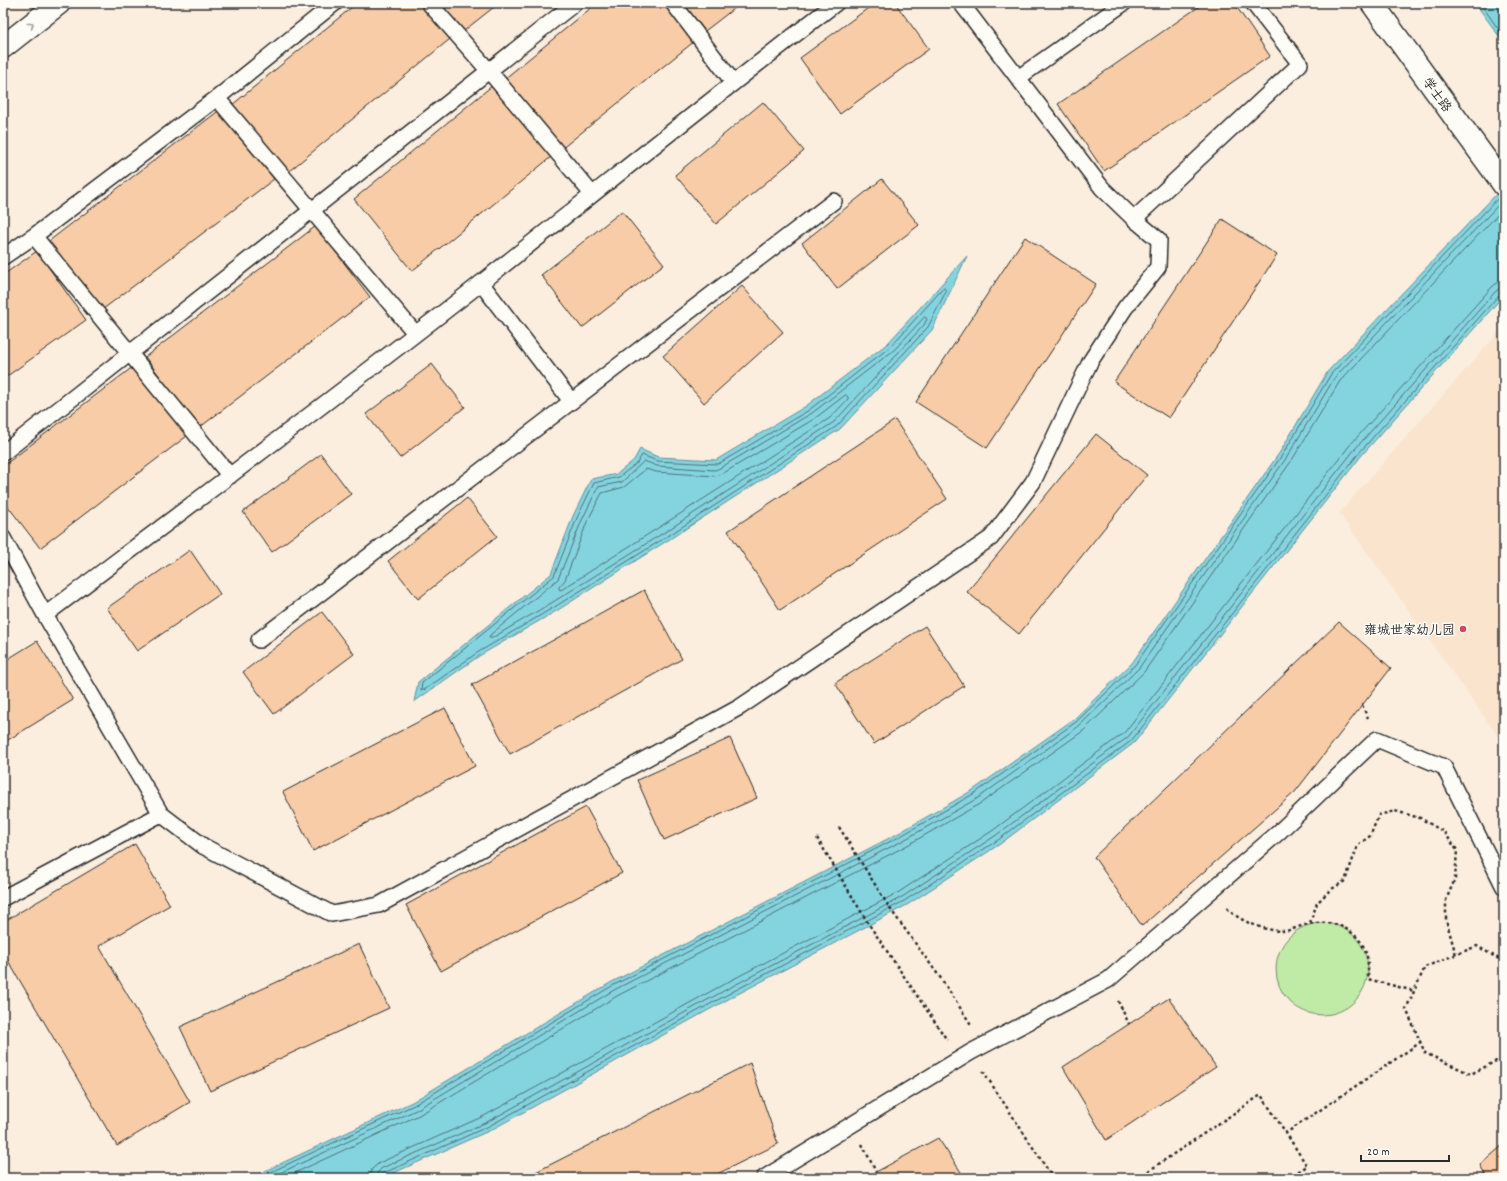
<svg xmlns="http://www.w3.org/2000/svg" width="1507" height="1181" viewBox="0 0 1507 1181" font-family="Dekko,'LXGW WenKai TC',sans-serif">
	<rect width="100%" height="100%" fill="#fbeedf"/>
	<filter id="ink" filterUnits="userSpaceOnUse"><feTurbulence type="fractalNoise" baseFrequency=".025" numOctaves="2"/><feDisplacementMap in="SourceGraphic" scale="8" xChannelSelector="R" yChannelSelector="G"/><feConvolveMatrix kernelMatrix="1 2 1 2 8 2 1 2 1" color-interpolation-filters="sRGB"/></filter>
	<g filter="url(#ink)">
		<!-- built -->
		<path fill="#fae4ce" d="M1504,326V745L1339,513Z"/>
		<!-- green -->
		<path fill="#c0eba7" stroke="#768b69" d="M1276 969a46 46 0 1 1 92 0a46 46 0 1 1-92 0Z"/>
		<!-- water -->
		<path fill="#84d4e0" stroke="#609098" d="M1475,3H1504V43Z
			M1504,186V295L1362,455L1134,743L1000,844L907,905L734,996L491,1130L382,1178H250L412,1102L610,983L897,834L973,790L1074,719L1132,663L1280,452L1328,371Z
			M967,256L932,330L840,429L673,537L558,610L479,656L414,702L418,682L551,574L573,516L591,479L617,474L634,460L640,449L658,457L716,460L806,406L888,343Z"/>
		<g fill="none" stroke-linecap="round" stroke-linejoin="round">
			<!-- shore -->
			<path stroke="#4f6f73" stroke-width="1" d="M1480,3L1504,37
				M944,288L946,291L928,327L837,426L671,534L556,606L477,653L424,690H421L422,683L554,576L577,518L594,483L619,477L637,463L642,455L657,461L718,464L809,410L890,347Z
				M925,317L927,319L924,325L834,422L668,530L553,602L492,638H489L490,635L558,579L582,520L598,487L622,482L644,461L657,466L715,470L720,468L812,413L894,350Z
				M846,395L848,397V399L830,418L561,590L559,589V587L565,580L587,522L602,493L624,487L646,469L656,472L715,476L722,474L814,419Z
				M258,1178L414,1105L612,986L899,837L975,793L1076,722L1135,665L1283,454L1331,374L1500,196
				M269,1178L416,1110L614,990L902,841L978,798L1079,726L1139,668L1287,457L1335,377L1504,199
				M284,1178L419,1115L617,996L904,847L981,803L1083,731L1144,672L1292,460L1340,381L1504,208
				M370,1178L372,1169L379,1163L484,1116L726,983L899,892L992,831L1124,733L1350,445L1492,287L1497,283L1504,282
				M376,1178L378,1172L382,1168L487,1122L729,988L902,897L995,836L1128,737L1355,449L1496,291L1499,289L1504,288
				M381,1178L384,1173L489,1126L732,992L904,901L998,840L1131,741L1359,453L1499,295L1504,293"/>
		</g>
		<!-- building -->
		<path fill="#f7cca6" stroke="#2b2b2b" d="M357,3H420L450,39L288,172L232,105Z
			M435,3H499L460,34Z
			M597,3H667L696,40L560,150L503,80Z
			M683,3H741L705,31Z
			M875,3H895L929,49L840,114L800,58Z
			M1204,3H1234L1270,56L1104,171L1058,104Z
			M493,85L551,157L412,271L354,199Z
			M763,102L804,151L716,224L675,175Z
			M221,109L274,179L102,310L49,241Z
			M882,179L919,225L837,289L802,243Z
			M622,211L664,264L582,328L541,275Z
			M1222,219L1277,255L1169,418L1114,382Z
			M316,226L370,297L199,428L145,357Z
			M1025,237L1096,284L987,448L916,402Z
			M37,251L86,320L3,379V275Z
			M742,286L783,332L704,403L663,356Z
			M432,364L465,407L400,458L366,414Z
			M134,366L187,436L40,548L3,500V466Z
			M895,420L947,499L780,610L728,531Z
			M1096,434L1147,475L1019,634L967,592Z
			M321,454L351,494L272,552L243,512Z
			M467,498L497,536L418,599L388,561Z
			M190,550L220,594L137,651L107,608Z
			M644,590L682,659L510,754L472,685Z
			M322,612L354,654L274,714L243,672Z
			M1339,622L1391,668L1295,792L1142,926L1094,857Z
			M925,626L964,686L874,744L835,683Z
			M37,641L73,700L3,743V662Z
			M445,708L475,766L313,851L283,792Z
			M730,738L757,798L664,840L637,780Z
			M586,807L622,873L441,971L406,905Z
			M135,844L170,905L99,946L190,1102L117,1146L3,952V922Z
			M359,944L389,1008L210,1091L180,1027Z
			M1169,998L1216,1067L1106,1140L1063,1067Z
			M750,1063L778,1144L709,1178H524Z
			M938,1138L965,1178H863L876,1172Z
			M1504,1144V1178H1487L1480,1165Z"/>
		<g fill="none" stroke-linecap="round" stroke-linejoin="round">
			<!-- lane casing -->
			<g stroke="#2b2b2b" stroke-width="18">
				<path id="lane" d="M429,3L489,71L592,194
					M673,3L733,82
					M961,3L1018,78L1124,3
					M1018,78L1102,188L1134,219
					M217,98L415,333
					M34,236L230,476
					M3,257L34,236L217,98L335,3
					M481,283L571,401
					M3,453L575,3
					M3,538L45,615C191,505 337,396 481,283C599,190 716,95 836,3
					M45,615L161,814
					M259,640L834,201
					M3,898L161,814L203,846L332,914L379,905L740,707L991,538L1033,482L1090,362L1125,308L1158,267L1159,240L1134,219L1300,64L1253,3
					M764,1178L971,1052L1108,980L1279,832L1377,739L1444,767L1504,887"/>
			</g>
			<!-- secondary casing -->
			<g stroke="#2b2b2b" stroke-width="25">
				<path id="secondary" d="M1372,3L1504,185
					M3,47L59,3"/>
			</g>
			<!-- path -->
			<path stroke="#2b2b2b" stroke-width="2.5" stroke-dasharray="3 3" stroke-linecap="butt" d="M1362,705L1368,718
				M839,827L891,910L942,980L972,1026
				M817,838L868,923L947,1040
				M1227,908C1238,921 1266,931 1283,931C1291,931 1301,925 1309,924C1331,919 1355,928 1364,948C1369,958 1368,968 1368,979L1414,991
				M1310,923L1317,903L1330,890L1345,881L1358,845L1370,836L1379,815L1395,811L1420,818L1444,832L1457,850L1455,879L1446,900V920L1456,955
				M1504,962L1477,946L1425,967L1406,1009L1425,1053L1471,1074L1504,1057
				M1118,1001L1129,1024
				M983,1071L1053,1178
				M862,1144L876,1172
				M1138,1178L1261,1095L1286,1133
				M1288,1178L1307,1166L1286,1133L1421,1042"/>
			<!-- lane -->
			<use href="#lane" stroke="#fdfcf7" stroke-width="15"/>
			<!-- secondary -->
			<use href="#secondary" stroke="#fdfcf7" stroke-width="22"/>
		</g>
		<!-- one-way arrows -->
		<defs><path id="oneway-chevron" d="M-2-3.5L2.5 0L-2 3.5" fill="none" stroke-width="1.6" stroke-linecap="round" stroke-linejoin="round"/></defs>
		<use stroke="#9e9e9b" href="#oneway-chevron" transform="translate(31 25) rotate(-38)"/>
	</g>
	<!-- markers -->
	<circle fill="#d1495b" stroke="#fdfcf7" stroke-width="1.5" cx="1463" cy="629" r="4"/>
	<g text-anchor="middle" stroke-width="3" stroke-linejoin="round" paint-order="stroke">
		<!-- street labels -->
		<g font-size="13" fill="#2b2b2b" stroke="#fdfcf7">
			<text transform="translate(1438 94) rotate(54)" y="5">学士路</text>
		</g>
		<!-- poi labels -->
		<g font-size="13" fill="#2b2b2b" stroke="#fdfcf7" text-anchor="end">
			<text x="1455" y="634">雍城世家幼儿园</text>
		</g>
	</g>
	<!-- margin -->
	<rect width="1507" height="1181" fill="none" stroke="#fdfcf7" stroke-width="16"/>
	<rect x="8" y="8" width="1491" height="1165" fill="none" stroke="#2b2b2b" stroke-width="1.5" filter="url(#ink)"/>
	<!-- scale -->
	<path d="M1361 1155v6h88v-6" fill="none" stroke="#2b2b2b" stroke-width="2"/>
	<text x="1367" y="1155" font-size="12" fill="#2b2b2b" stroke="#fdfcf7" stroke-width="3" paint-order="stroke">20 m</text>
</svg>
